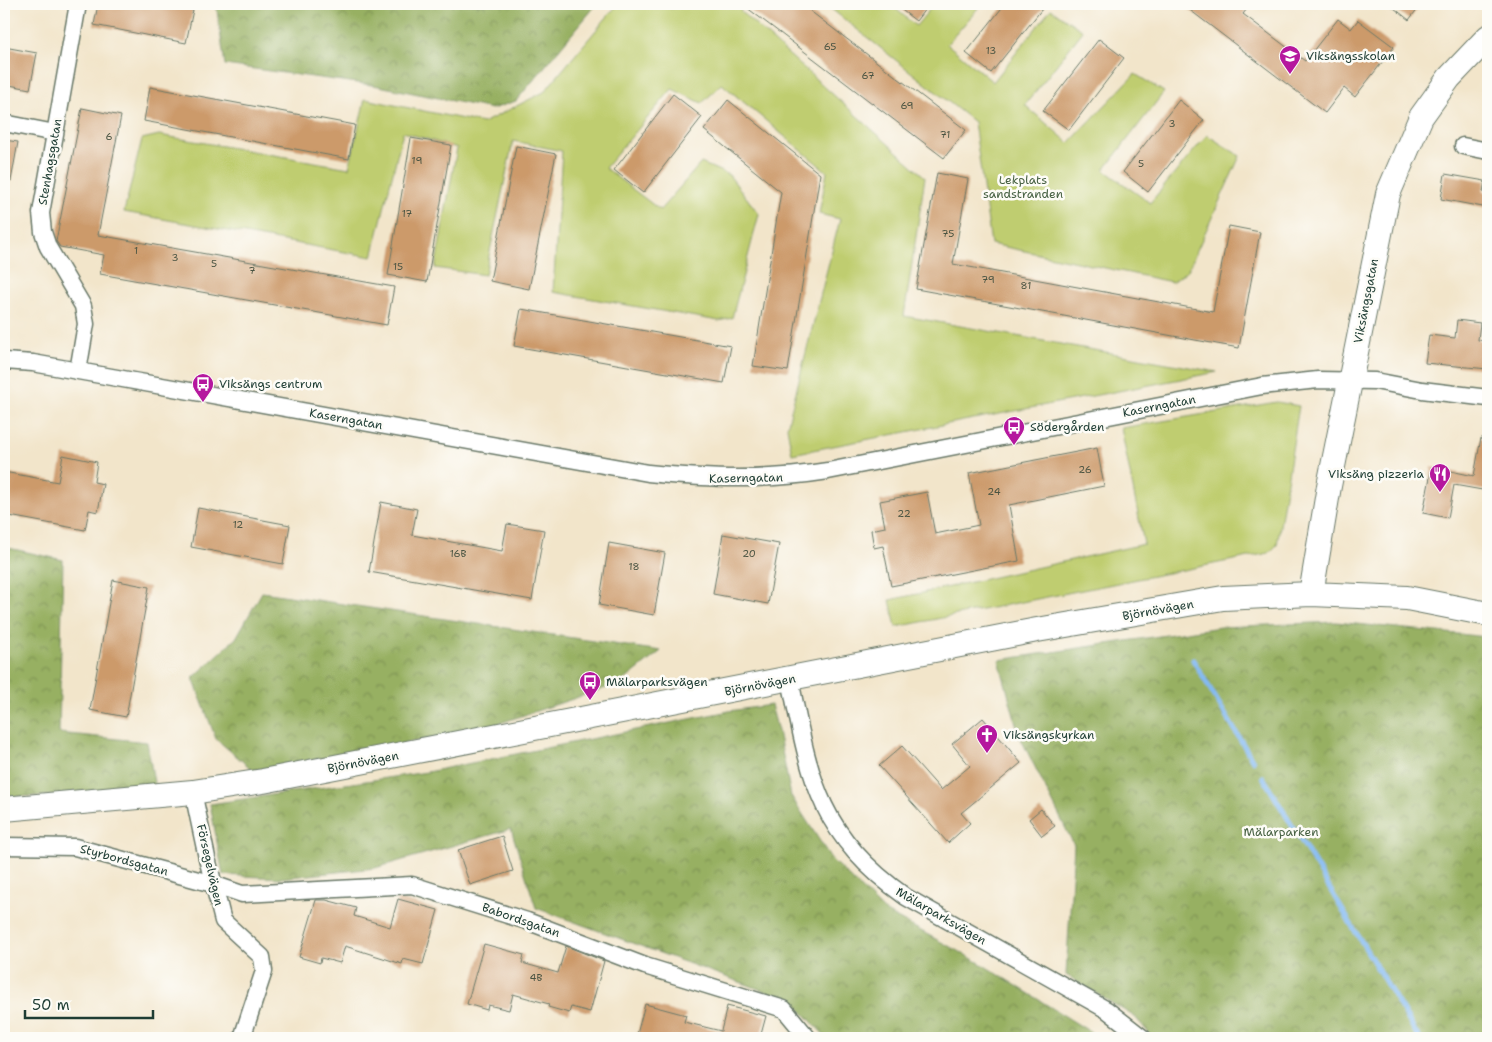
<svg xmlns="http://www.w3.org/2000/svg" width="1492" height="1042" viewBox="0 0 1492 1042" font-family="'Shantell Sans',sans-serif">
	<defs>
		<pattern id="forest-crowns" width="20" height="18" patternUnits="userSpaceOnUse" patternTransform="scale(1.25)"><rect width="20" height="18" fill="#97b062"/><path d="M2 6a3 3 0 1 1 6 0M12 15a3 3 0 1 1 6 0" fill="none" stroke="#7b9052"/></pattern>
	</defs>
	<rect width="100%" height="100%" fill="#fdfcf7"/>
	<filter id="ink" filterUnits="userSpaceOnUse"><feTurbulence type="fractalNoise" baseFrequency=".02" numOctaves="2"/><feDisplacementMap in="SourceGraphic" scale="10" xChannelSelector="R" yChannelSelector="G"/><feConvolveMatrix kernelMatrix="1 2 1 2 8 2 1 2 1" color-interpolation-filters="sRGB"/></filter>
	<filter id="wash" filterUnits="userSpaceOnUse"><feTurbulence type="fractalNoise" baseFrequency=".0096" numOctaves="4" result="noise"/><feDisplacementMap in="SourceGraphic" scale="20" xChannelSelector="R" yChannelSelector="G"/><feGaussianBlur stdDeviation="1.12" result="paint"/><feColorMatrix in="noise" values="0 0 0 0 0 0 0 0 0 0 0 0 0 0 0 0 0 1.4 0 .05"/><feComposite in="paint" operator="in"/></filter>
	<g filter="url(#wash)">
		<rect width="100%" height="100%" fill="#f2e5ca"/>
		<!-- forest -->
		<path fill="url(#forest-crowns)" stroke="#5b764b" d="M216,4H597L516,101L492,109L379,86L225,65Z
			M4,547L63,560L59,733L147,742L155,788L98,794L4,797Z
			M262,592L661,651L621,683L482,729L254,771L216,739L193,678L236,638Z
			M1336,622L1488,637V1038H1153L1135,1017L1066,975L1074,845L1019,735L999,660L1220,627Z
			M771,705L778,731L791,796L832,860L884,911L980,963L1100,1038H827L792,1001L536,908L511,829L375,868L281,878L223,875L210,804L427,772L729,711Z"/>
		<!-- park -->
		<path fill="#bfcd6f" stroke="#6f8552" d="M618,4H664L672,9L677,4H747L740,11L925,177L904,316L1217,372L792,454L787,427L840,219L819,214L827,172L722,84L702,103L672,89L605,168L660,210L701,163L729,175L759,214L732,318L719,321L553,292L562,151L513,141L485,275L435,268L457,148L403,132L372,257L124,212L142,139L159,135L349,168L365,99L483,123L544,92Z
			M825,4H890L916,26L934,4H982L947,44L993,82L1051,9L1083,31L1025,105L1069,143L1135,74L1164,92L1104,170L1150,203L1207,135L1240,156L1188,270L1172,282L991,244L974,122Z
			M1277,402L1299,406L1277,545L1269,553L896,627L890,600L1144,544L1121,428Z"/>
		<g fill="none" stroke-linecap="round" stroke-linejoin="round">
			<!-- stream -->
			<path stroke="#83baf3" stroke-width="5" d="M1193,660L1253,761
				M1263,777L1419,1038"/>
		</g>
		<g id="blocks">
			<!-- building -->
			<path fill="#cc9a6b" d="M98,4H161L193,10L186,43L94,25Z
				M742,4H801L966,130L944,158Z
				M894,4H929L916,21Z
				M1005,4H1046L991,73L966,53Z
				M1182,4H1251L1243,14L1305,61L1338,19L1351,29L1358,20L1394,47L1355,97L1344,88L1325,113Z
				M1389,4H1421L1409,20Z
				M1099,39L1124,58L1069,130L1043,111Z
				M4,47L37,53L30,89L4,84Z
				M150,87L355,125L349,159L144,121Z
				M673,94L702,117L643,193L614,170Z
				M728,100L820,174L788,371L753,366L781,192L704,130Z
				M1179,100L1204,120L1148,192L1123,172Z
				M82,108L121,116L98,235L394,287L387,325L100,274L104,255L60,247L56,241Z
				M411,138L451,145L427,282L388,275Z
				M4,140L18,142L11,181H4Z
				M516,146L556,154L529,289L490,281Z
				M937,173L968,179L953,264L1213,312L1229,226L1260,232L1239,348L916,289Z
				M1445,174L1485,181L1483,192L1488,193V208L1441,199Z
				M521,309L731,346L724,383L514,346Z
				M1457,320L1480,323L1478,340L1488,341V369L1425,363L1429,335L1455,338Z
				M1481,438L1488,439V491L1454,485L1448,518L1423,513L1432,467L1474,476Z
				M1097,448L1104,486L1009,505L1019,561L891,586L883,546L874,548L871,530L885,527L880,501L927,492L935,534L979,525L969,473Z
				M63,455L97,462L94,482L103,484L98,512L89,510L85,530L4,515V472L58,482Z
				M381,502L417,509L412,535L502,551L507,524L544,530L532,600L369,572Z
				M198,508L290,525L283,564L191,547Z
				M723,534L779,544L768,604L713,594Z
				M609,543L665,553L654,615L599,605Z
				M113,580L149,587L126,717L90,710Z
				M983,718L1021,763L961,813L970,823L948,843L879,766L902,746L941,790L970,766L952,744Z
				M1041,809L1055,826L1042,836L1029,819Z
				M502,836L513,871L470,885L458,850Z
				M398,899L438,910L423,964L403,959L402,964L345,946L340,963L321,958L320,963L299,957L316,900H326L356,908L354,916L390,927Z
				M484,944L524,955L522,963L558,973L566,946L604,961L590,1012L571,1007L569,1013L548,1007L549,1004L513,994L509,1010L488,1005L487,1010L467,1004Z
				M645,1004L686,1015L684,1022L721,1031L727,1006L766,1016L760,1038H636Z"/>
		</g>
	</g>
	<g filter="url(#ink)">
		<use href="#blocks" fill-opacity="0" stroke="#697868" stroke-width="1"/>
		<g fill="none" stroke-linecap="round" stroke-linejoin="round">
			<!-- street casing -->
			<g stroke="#697868" stroke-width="19">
				<path id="street" d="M4,123L55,133
					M1463,146L1488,151
					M4,361L33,363L78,371L648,473C711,479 765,481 828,471L1262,386L1318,380L1375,381L1422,390L1488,398
					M78,371L86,324L83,306L48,247L43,232L41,213L78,4
					M790,679C810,779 818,834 906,897L1107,1010L1143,1038
					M193,792L207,858L223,921L262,957L264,971L242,1038
					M4,846L75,847L213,884L242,894L412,885L527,921L645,966L784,1009L808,1038"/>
			</g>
			<!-- secondary casing -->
			<g stroke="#697868" stroke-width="26">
				<path id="secondary" d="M1311,594L1329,486L1388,194L1421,117L1449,78L1488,37
					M4,809L193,792L263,781L1037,630L1223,598L1311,594L1407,598L1488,614"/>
			</g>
			<!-- street -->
			<use href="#street" stroke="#fff" stroke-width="16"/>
			<!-- secondary -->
			<use href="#secondary" stroke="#fff" stroke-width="24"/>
		</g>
	</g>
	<!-- icons -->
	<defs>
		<g id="school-pin" transform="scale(1.125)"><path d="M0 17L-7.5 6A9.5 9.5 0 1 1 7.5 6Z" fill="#b5179e" stroke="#fdfcf7"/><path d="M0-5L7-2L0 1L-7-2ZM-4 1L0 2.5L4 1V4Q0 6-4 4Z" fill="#fff"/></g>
		<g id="bus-pin" transform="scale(1.125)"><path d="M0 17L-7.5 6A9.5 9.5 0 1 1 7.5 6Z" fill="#b5179e" stroke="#fdfcf7"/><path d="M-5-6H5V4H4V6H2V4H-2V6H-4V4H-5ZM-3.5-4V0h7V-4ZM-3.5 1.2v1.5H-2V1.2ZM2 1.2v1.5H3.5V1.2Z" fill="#fff"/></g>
		<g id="restaurant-pin" transform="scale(1.125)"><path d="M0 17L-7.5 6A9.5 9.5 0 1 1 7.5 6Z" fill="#b5179e" stroke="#fdfcf7"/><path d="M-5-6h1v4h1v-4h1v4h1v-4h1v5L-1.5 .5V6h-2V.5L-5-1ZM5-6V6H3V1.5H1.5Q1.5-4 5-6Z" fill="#fff"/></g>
		<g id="church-pin" transform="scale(1.125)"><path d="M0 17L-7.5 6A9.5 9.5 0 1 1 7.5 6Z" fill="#b5179e" stroke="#fdfcf7"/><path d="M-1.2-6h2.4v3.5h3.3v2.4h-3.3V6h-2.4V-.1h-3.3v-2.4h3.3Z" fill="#fff"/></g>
	</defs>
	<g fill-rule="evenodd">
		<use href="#school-pin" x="1290" y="56"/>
		<use href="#bus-pin" x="203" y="384"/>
		<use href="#bus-pin" x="1014" y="427"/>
		<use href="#restaurant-pin" x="1440" y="474"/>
		<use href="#bus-pin" x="590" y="682"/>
		<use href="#church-pin" x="987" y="735"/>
	</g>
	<g text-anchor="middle" stroke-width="5" stroke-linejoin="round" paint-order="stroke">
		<!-- number labels -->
		<g font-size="10" fill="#4a5442">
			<text x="830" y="50">65</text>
			<text x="991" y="54">13</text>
			<text x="868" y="79">67</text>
			<text x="907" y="109">69</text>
			<text x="1172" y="127">3</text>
			<text x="945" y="138">71</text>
			<text x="109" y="140">6</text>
			<text x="417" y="164">19</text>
			<text x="1141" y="167">5</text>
			<text x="407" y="217">17</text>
			<text x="948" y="237">75</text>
			<text x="136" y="254">1</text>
			<text x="175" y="261">3</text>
			<text x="214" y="267">5</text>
			<text x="398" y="270">15</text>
			<text x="252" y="274">7</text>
			<text x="988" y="283">79</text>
			<text x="1026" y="289">81</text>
			<text x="1085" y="473">26</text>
			<text x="994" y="495">24</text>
			<text x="904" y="517">22</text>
			<text x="238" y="528">12</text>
			<text x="458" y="557">16B</text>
			<text x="749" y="557">20</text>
			<text x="634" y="570">18</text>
			<text x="536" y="981">4B</text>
		</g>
		<!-- poi labels -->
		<g font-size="12" fill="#1f3d34" stroke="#fdfcf7" text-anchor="start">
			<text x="1306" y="60">Viksängsskolan</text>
			<text x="219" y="388">Viksängs centrum</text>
			<text x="1030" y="431">Södergården</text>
			<text x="1424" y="478" text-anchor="end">Viksäng pizzeria</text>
			<text x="606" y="686">Mälarparksvägen</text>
			<text x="1003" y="739">Viksängskyrkan</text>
		</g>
		<!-- street labels -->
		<g font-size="12" fill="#1f3d34" stroke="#fdfcf7">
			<text transform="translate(50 162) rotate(-80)" y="4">Stenhagsgatan</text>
			<text transform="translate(1366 301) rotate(-79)" y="4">Viksängsgatan</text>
			<text transform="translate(1159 406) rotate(-11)" y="4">Kaserngatan</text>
			<text transform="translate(346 419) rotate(10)" y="4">Kaserngatan</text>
			<text transform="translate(746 478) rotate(-1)" y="4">Kaserngatan</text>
			<text transform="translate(1158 610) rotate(-10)" y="4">Björnövägen</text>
			<text transform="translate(760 685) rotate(-11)" y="4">Björnövägen</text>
			<text transform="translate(363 762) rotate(-11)" y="4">Björnövägen</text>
			<text transform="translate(124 860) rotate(15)" y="4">Styrbordsgatan</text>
			<text transform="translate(210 865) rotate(77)" y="4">Försegelvägen</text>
			<text transform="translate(941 916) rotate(30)" y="4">Mälarparksvägen</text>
			<text transform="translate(521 920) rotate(19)" y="4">Babordsgatan</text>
		</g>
		<!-- park labels -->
		<g font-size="12" fill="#476143" stroke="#fdfcf7">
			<text x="1023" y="184">Lekplats<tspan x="1023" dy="14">sandstranden</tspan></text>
			<text x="1281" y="836">Mälarparken</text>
		</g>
	</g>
	<!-- margin -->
	<rect width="1492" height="1042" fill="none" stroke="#fdfcf7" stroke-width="20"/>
	<!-- scale -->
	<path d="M25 1010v8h128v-8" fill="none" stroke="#1f3d34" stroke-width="2.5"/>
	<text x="32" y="1010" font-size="15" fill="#1f3d34" stroke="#fdfcf7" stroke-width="4" paint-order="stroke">50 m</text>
</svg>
